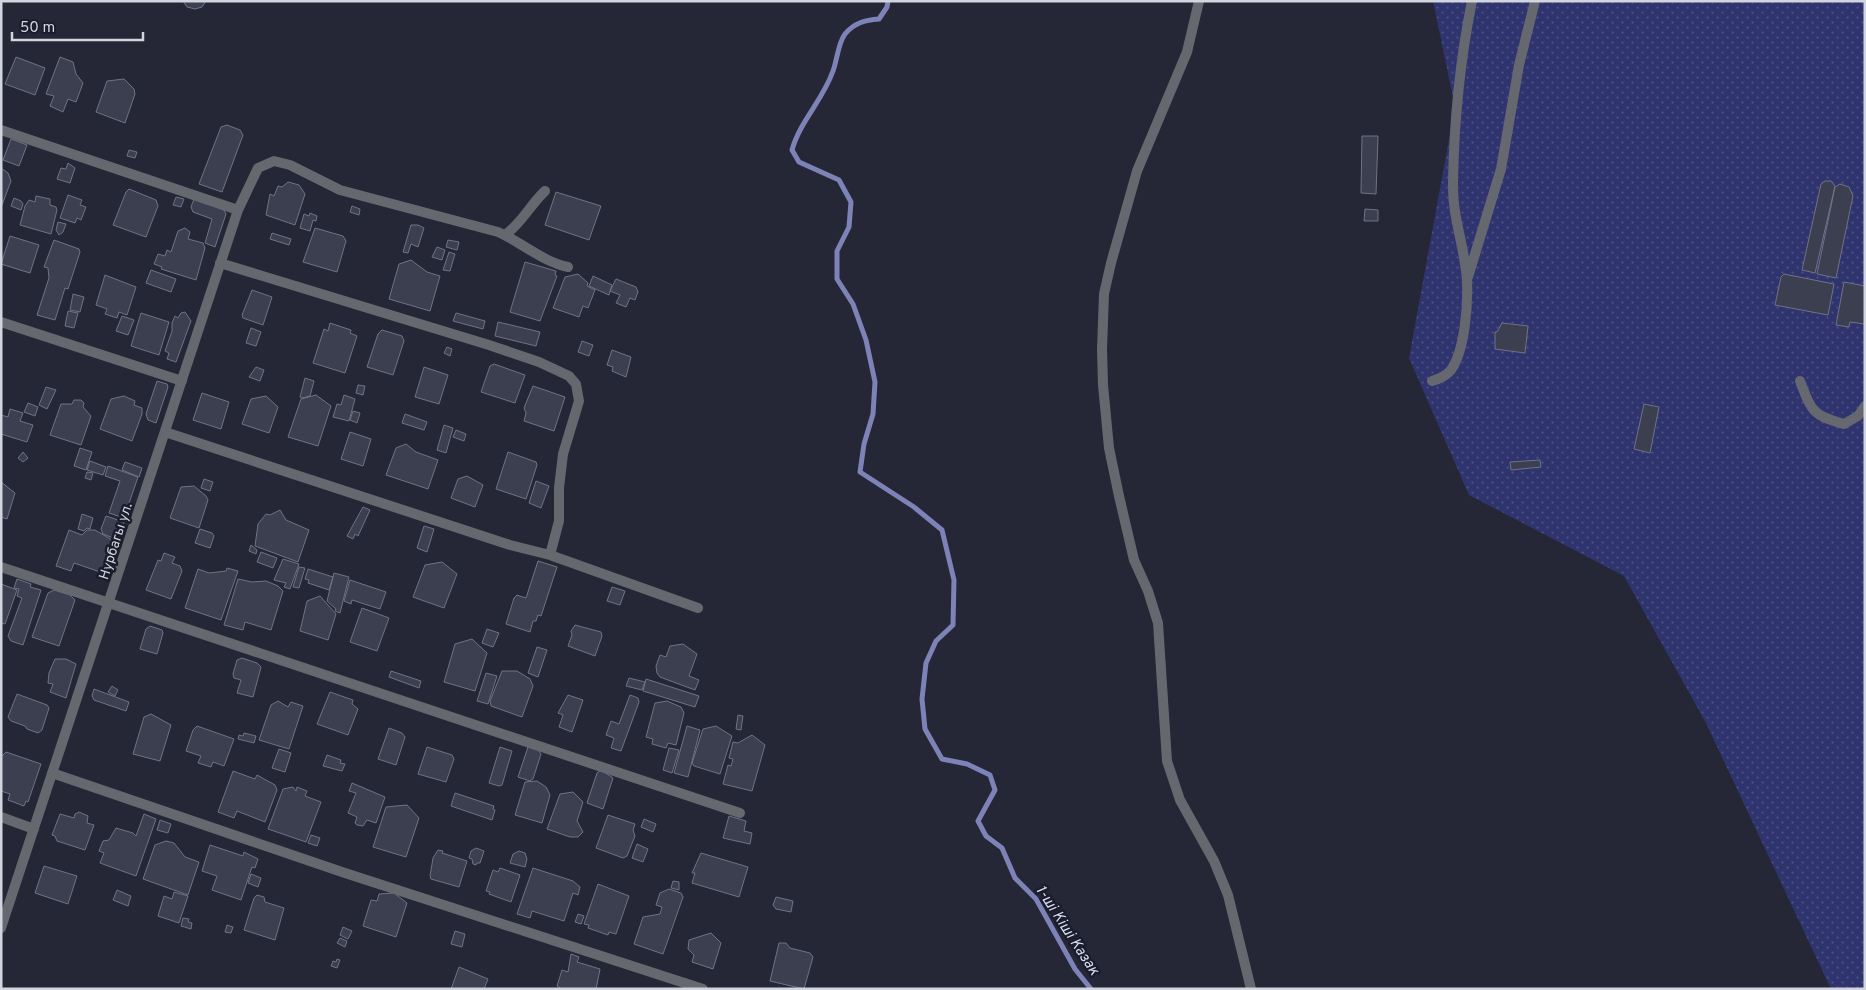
<svg xmlns="http://www.w3.org/2000/svg" width="1866" height="990" viewBox="0 0 1866 990" font-family="Overpass,sans-serif">
	<defs>
		<pattern id="grass-dots" width="8" height="8" patternUnits="userSpaceOnUse" patternTransform="scale(1.25)"><rect width="8" height="8" fill="#30346e"/><path d="M2 2h.1M6 6h.1" fill="none" stroke="#4d5082" stroke-width="1.8" stroke-linecap="round"/></pattern>
	</defs>
	<rect width="100%" height="100%" fill="#252736"/>
	<!-- grass -->
	<path fill="url(#grass-dots)" d="M1433,1H1865V989H1831L1706,723L1624,576L1469,495L1409,358L1455,107Z"/>
	<g fill="none" stroke-linecap="round" stroke-linejoin="round">
		<!-- stream -->
		<path stroke="#7d82b7" stroke-width="5" d="M888,1L887,7L879,19C865,20 854,23 845,34C838,43 837,61 833,71C823,100 800,121 792,150L799,162L839,180L851,202L849,227L837,251V279L853,304L866,340L875,382L873,414L864,444L860,472L914,507L942,530L954,580L953,625L936,641L926,663L922,699L925,729L942,759L967,764L990,775L995,790L978,821L986,836L1002,848L1015,878L1036,899L1075,969L1091,989"/>
	</g>
	<!-- building -->
	<path fill="#3c3f50" stroke="#707385" d="M183,1H206L202,7L195,9L187,7Z
		M16,57L45,68L35,95L5,84Z
		M60,57L73,62L76,74L83,83L76,102L68,99L63,112L50,106L54,96L46,94Z
		M124,79L134,89L135,94L125,123L96,112L107,81Z
		M227,125L240,130L243,135L222,192L199,184L221,127Z
		M1362,136H1378L1376,194L1361,193Z
		M11,139L27,145L19,166L3,160Z
		M129,150L137,152L135,158L127,156Z
		M68,163L75,168L70,183L57,179L61,168L66,169Z
		M1,168L8,173L11,181L2,205Z
		M1825,181H1831L1835,186L1815,273L1802,270L1821,184Z
		M288,182L299,185L305,194L295,225L266,215L270,194L274,196L278,186L282,187Z
		M1840,184L1849,187L1853,196L1836,278L1817,274L1835,187Z
		M129,189L156,200L158,206L146,237L113,225L126,192Z
		M556,192L601,206L589,240L545,225Z
		M68,195L82,200L80,205L86,207L81,220L77,218L75,223L60,218Z
		M36,196L50,199V205L56,207L57,210L51,234L20,225L25,206L29,200L35,202Z
		M176,197L184,199L181,207L173,205Z
		M14,198L21,201L23,204L21,210L11,206Z
		M194,199L224,210L226,214L215,247L205,243L212,219L193,212L191,207Z
		M352,206L360,209L359,215L350,212Z
		M1365,209L1378,210V221H1364Z
		M310,213L317,216L316,221L313,220L310,231L300,228L304,214L309,216Z
		M58,222L66,224L63,232L59,235L56,230Z
		M411,225H418L424,228L418,247L411,244L408,253L403,252Z
		M185,228L190,232L188,239L203,243L205,248L196,280L161,269L162,267L154,264L158,254L165,256L167,250L171,252L178,231Z
		M315,228L343,236L346,241L337,272L303,262Z
		M272,233L291,239L289,245L270,239Z
		M10,236L39,245L30,273L1,264Z
		M54,240L79,249L80,252L68,289L65,288L55,320L37,315L49,278L48,268L44,267Z
		M448,240L459,242L457,250L446,247Z
		M437,247L445,250L442,260L432,257Z
		M449,252L455,254L450,271L443,270Z
		M411,260L427,272L440,276L430,311L389,299L399,264Z
		M525,262L556,271L555,275L557,276L540,321L510,312Z
		M151,270L176,279L171,292L146,283Z
		M578,274L588,283L587,286L595,290L588,308L583,306L579,317L553,308L565,277Z
		M1784,274L1834,284L1828,315L1775,305L1781,277Z
		M105,275L136,287L127,315L119,312L117,318L105,314L107,309L96,305Z
		M593,276L612,285L609,295L589,286Z
		M616,279L636,287L638,292L635,300L630,298L626,307L616,303L620,295L610,291Z
		M1844,282L1865,286V324L1850,322L1849,327L1836,325Z
		M252,290L272,297L263,325L243,318L242,315Z
		M73,294L84,297L80,312L70,310Z
		M68,311L78,313L74,328L65,326Z
		M185,312L191,321L176,362L167,359L169,353L165,351L172,331V323L175,316L178,318L181,313Z
		M141,313L169,322L159,355L131,346Z
		M456,313L485,321L483,329L453,321Z
		M122,316L134,320L128,335L116,331Z
		M498,322L540,332L536,346L495,336Z
		M330,323L351,330L350,333L357,336L345,373L313,363L324,329L328,331Z
		M1502,323L1528,326L1525,353L1495,349V332H1497Z
		M251,328L261,332L256,346L246,343Z
		M382,330L402,336L404,341L393,375L367,367L378,334Z
		M582,341L593,345L589,356L578,352Z
		M447,347L452,349L450,356L444,353Z
		M612,350L631,357L626,377L612,371L613,367L607,365Z
		M494,364L525,375L515,403L481,392L490,366Z
		M256,367L264,370L260,381L249,377Z
		M424,367L448,375L439,404L415,397Z
		M305,378L314,381L310,396L302,398L300,397Z
		M157,381L167,384L168,387L156,423L148,420L146,414Z
		M358,385L365,386L363,395L356,393Z
		M533,386L565,397L554,431L524,421L526,413L524,408Z
		M46,387L56,390L47,409L39,405Z
		M202,393L229,402L221,429L193,420Z
		M316,395L331,406L318,446L288,437L301,399Z
		M344,395L355,399L349,421L333,417L337,404L341,405Z
		M124,396L135,401L134,405L142,408V414L132,441L100,429L111,399Z
		M266,396L278,407L269,433L242,424L251,399Z
		M74,400H81L84,403L83,407L91,416L81,445L50,435L61,404H72Z
		M28,403L38,407L35,416L24,412Z
		M1644,404L1659,407L1650,453L1634,449Z
		M10,409L23,413L20,421L33,425L27,442L1,434V415L8,417Z
		M353,411L360,413L357,423L350,420Z
		M405,414L427,422L424,430L402,423Z
		M444,425L453,428L446,453L437,450Z
		M456,430L466,434L464,441L453,437Z
		M350,432L371,439L363,466L341,459Z
		M406,444L416,452L438,460L428,489L386,475L396,448Z
		M80,448L92,452L86,470L74,466Z
		M23,452L28,458L23,462L18,458Z
		M508,452L536,462L537,465L526,499L496,489Z
		M1540,460L1541,467L1511,470L1510,462Z
		M90,461L106,467L103,475L87,470Z
		M125,462L142,468L139,477L122,470Z
		M108,466L138,477L124,518L109,513L120,481L105,476Z
		M87,472L93,473L91,480L85,478Z
		M467,476L483,485L475,507L451,498L458,479Z
		M204,479L213,482L210,491L201,488Z
		M536,481L549,486L541,508L529,503Z
		M1,482L15,493L7,519L1,517Z
		M194,486L206,496L208,500L199,528L170,518L181,487Z
		M363,507L370,510L358,536L355,534L353,539L347,536Z
		M280,510L286,520L309,530L298,562L255,546L258,524L266,514L270,515Z
		M82,514L93,518L90,529L87,528L84,531L78,529Z
		M106,516L124,522L118,540L103,534L101,529Z
		M424,526L434,529L427,552L417,548Z
		M200,529L212,533L214,536L210,548L195,543Z
		M69,530L82,535L87,530H95L112,540L114,542L103,573L74,563L71,571L56,566Z
		M251,545L257,550L256,554L249,551Z
		M261,552L277,558L273,568L257,562Z
		M164,553L175,557L172,563L180,566L182,571L171,599L146,590L158,560L161,561Z
		M283,559L299,564L290,589L284,587L286,583L274,580Z
		M538,561L557,567L541,616L538,615L536,621H533L530,632L506,624L514,598L517,595L526,598Z
		M442,562L457,574L444,608L413,597L425,565Z
		M299,567L305,568L299,588L293,587Z
		M227,568L238,571L221,620L185,608L198,569L209,573L226,571Z
		M308,569L333,577L329,590L308,583L309,580L305,579Z
		M334,573L349,577L340,613L335,611L336,609L327,601Z
		M17,579L31,584L30,587L41,590L23,645L11,641L8,636L22,598L17,596L19,589L14,588Z
		M238,579L252,582L266,581L278,586L283,591L271,630L245,622L243,630L224,625Z
		M350,580L386,592L380,609L352,600L351,604L344,601Z
		M1,584L17,590L5,624L1,623Z
		M612,587L625,591L620,605L607,601Z
		M54,590L70,595L75,600L59,646L32,637L48,593Z
		M320,596L336,614L328,640L300,631L307,601Z
		M362,608L389,618L377,651L350,642Z
		M575,625L601,632L602,636L595,656L568,646L572,635L571,631Z
		M150,626L162,630L163,633L157,654L140,649L146,629Z
		M487,629L499,633L493,647L482,643Z
		M472,639L487,653L475,691L444,682L455,644Z
		M683,644L697,654L689,676L699,680L695,690L660,677L657,673L656,666L660,655L666,657L670,646Z
		M537,647L547,650L538,677L528,673Z
		M242,658L257,663L261,667L253,697L237,693L241,680L234,678L233,674L237,660Z
		M55,659H66L76,664L66,698L50,692L53,684L48,683L49,673Z
		M391,671L421,681L419,688L389,677Z
		M502,671H517L530,679L533,686L522,717L491,706L490,701Z
		M486,673L497,676L488,704L477,701Z
		M629,678L645,682L642,690L626,686Z
		M646,679L699,696L695,707L643,691Z
		M112,686L118,690L115,696L108,692Z
		M94,689L129,702L126,711L94,700L92,696Z
		M330,692L353,700L352,704L358,709L348,735L317,724Z
		M17,694L47,705L49,708L42,730L38,733L27,729L25,726L11,721L8,717Z
		M568,695L583,700L572,732L559,727L563,715L558,713Z
		M630,695L638,698L639,702L621,751L611,748L614,738L606,735L611,721L619,724Z
		M278,701L288,707L291,702L303,706L289,749L259,740L271,705Z
		M667,701L681,707L684,713L676,745L668,743L666,748L652,744L653,739L646,737L655,703Z
		M151,714L171,725L160,761L133,754L144,717Z
		M738,715L743,716L741,730L736,729Z
		M197,726L234,739L224,766L213,762L211,767L198,763L201,756L186,751L193,730Z
		M687,726L700,730L688,777L674,773Z
		M716,726L732,736L720,774L694,766L692,763L703,729Z
		M389,728L402,733L405,737L396,765L378,759Z
		M244,733L256,736L254,743L238,739L239,735L243,736Z
		M752,735L765,745L752,791L723,784L728,765L731,766L733,759L729,758L733,742L738,743Z
		M427,747L452,755L454,759L446,782L418,774Z
		M500,747L512,751L502,785L499,786L489,783Z
		M528,747L538,750L541,754L533,779L530,781L518,777Z
		M669,748L679,750L672,773L663,770Z
		M279,749L291,753L285,772L272,768Z
		M6,752L41,764L28,802L26,801L24,806L8,800L10,794L1,791V757Z
		M327,755L341,760L340,763L345,764L342,771L323,766Z
		M601,770L613,778L603,809L587,803L597,773Z
		M233,771L255,779L257,775L275,785L277,790L265,822L237,811L234,818L218,812Z
		M537,781L546,787L550,795L542,823L515,815L525,782Z
		M352,783L385,797L376,823L367,820L363,826L357,825L355,823L357,817L348,813L356,793L349,791Z
		M293,787L296,791L297,787L307,791L305,796L321,802L306,842L268,829L283,789Z
		M573,792L583,802L577,821L583,832L578,837H570L547,829L560,794Z
		M455,793L494,806L493,809L495,810L492,820L451,806Z
		M407,805L419,818L406,857L373,847L386,807Z
		M79,812L88,816L87,823L94,825L85,850L57,841L55,836L52,835L60,814L74,818L75,814Z
		M144,814L156,819L136,876L100,863L104,853L99,851L103,841L109,840L116,828L133,833L136,836Z
		M608,815L635,824L633,830L635,836L627,856L623,858L596,848Z
		M729,816L746,821L744,831L752,833L750,844L723,838Z
		M644,819L656,824L653,832L641,827Z
		M160,820L171,824L168,833L157,830Z
		M311,835L320,838L317,846L308,843Z
		M166,841L174,843L185,857L199,862L188,895L143,879L155,845Z
		M637,844L648,849L643,862L632,858Z
		M210,845L243,856L244,852L258,859L255,868L252,867L241,900L212,890L217,876L202,871Z
		M476,848L484,851L480,863H477L476,865L473,864L472,859L469,858L471,851Z
		M438,850L443,851L442,853L467,861L459,887L431,879L430,876L433,858Z
		M519,851L525,853L527,859L525,867L510,863L513,854Z
		M701,853L748,867L739,897L692,883L695,873H692Z
		M44,866L77,876L68,904L35,893Z
		M500,868L520,875L511,902L489,894L490,892L486,891L493,870L498,872Z
		M533,868L573,881L580,887L578,895L573,893L564,921L532,911L530,918L517,914Z
		M251,874L261,878L258,887L248,883Z
		M673,881L679,882V890L671,888Z
		M598,884L629,896L616,934L609,932L608,935L588,928L589,925L584,924Z
		M669,889L681,893L683,897L663,954L634,944L643,917L660,914L662,907L656,905L660,893Z
		M117,890L131,896L128,906L113,900Z
		M174,892L188,896L179,923L158,916L164,896L172,899Z
		M394,893L407,903L396,937L363,926L371,900L377,901L379,894Z
		M257,895L264,897L265,902L284,908L275,940L244,930L254,898Z
		M776,897L793,901L791,912L776,909L773,905Z
		M578,914L584,916L581,924L575,922Z
		M183,918L189,919L188,922L192,923L191,929L181,926Z
		M227,925L233,927L231,933L225,932Z
		M343,927L352,931L348,939L340,935Z
		M455,931L465,934L462,947L451,944Z
		M711,933L721,943L713,969L692,962L694,955L688,949L689,940Z
		M340,938L347,941L345,947L337,943Z
		M779,943H786L790,948L810,953L813,957L804,989L770,981Z
		M571,954L579,957L577,962L600,969L596,989H562L557,986L562,970L568,972Z
		M337,959L340,960L337,968L331,966L333,961L336,962Z
		M459,967L488,979L484,989H451Z"/>
	<g fill="none" stroke-linecap="round" stroke-linejoin="round">
		<!-- minor -->
		<path stroke="#666870" stroke-width="10" d="M1199,1L1187,52L1137,171L1111,263L1104,294L1102,349L1103,385L1109,448L1119,496L1134,560L1148,591L1158,623L1167,761L1180,800L1214,861L1228,895L1251,989
			M1,130L238,210
			M505,235C522,223 530,205 545,191
			M220,263L489,345L539,362L569,376L576,384L579,401L563,454L559,488V521L550,555
			M1468,277L1501,169L1519,65L1535,1
			M1,322L182,381
			M1432,381C1439,379 1446,376 1451,370C1465,350 1468,305 1467,281C1465,247 1452,217 1453,183C1454,123 1460,60 1472,1
			M1800,381C1812,412 1812,415 1844,424L1858,416L1865,406
			M165,432L510,545L550,555L698,608
			M1,567L740,813
			M52,773L342,872L703,989
			M1,817L34,829
			M1,928L238,210L258,168L274,161L290,165L340,190L498,232C521,242 543,262 568,267"/>
	</g>
	<g text-anchor="middle" stroke-width="5" stroke-linejoin="round" paint-order="stroke">
		<!-- street labels -->
		<g font-size="14" fill="#d2d4de" stroke="#1b1d2c">
			<text transform="translate(115 541) rotate(-72)" y="5">Нурбагы ул.</text>
		</g>
		<!-- water labels -->
		<g font-size="15" font-style="italic" fill="#dbdff4" stroke="#1b1d2c">
			<text transform="translate(1068 930) rotate(57)" y="5">1-ші Кіші Казак</text>
		</g>
	</g>
	<!-- border -->
	<rect width="1866" height="990" fill="none" stroke="#d2d4de" stroke-width="5"/>
	<!-- scale -->
	<path d="M12 32v8h131v-8" fill="none" stroke="#d2d4de" stroke-width="2.5"/>
	<text x="20" y="32" font-size="15" fill="#d2d4de" stroke="#1b1d2c" stroke-width="4" paint-order="stroke">50 m</text>
</svg>
